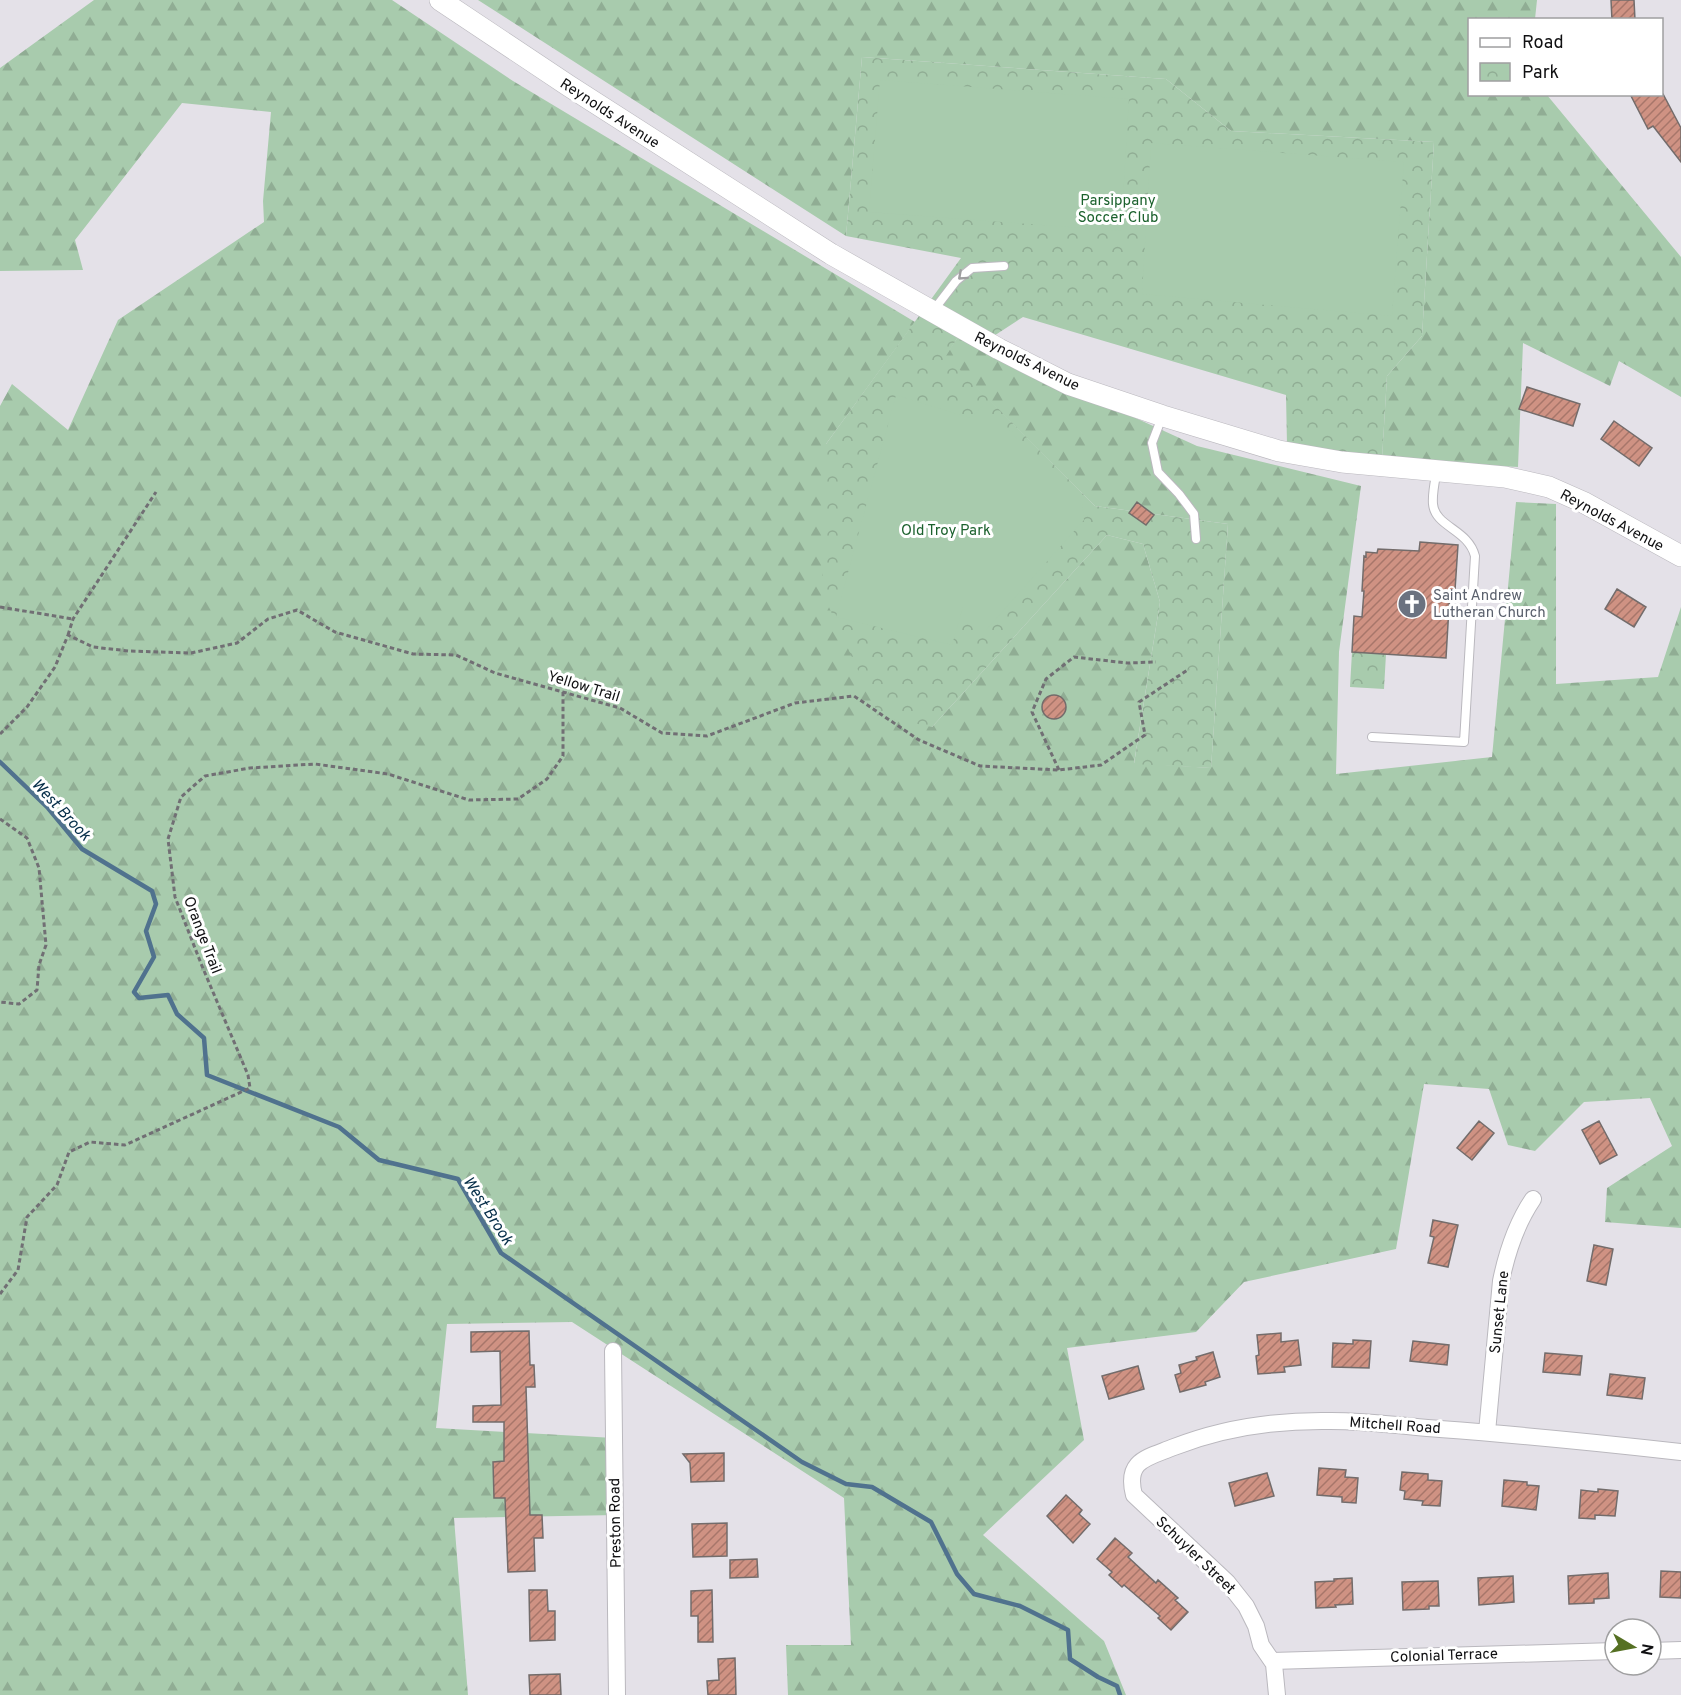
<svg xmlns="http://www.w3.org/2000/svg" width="1681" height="1695" viewBox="0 0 1681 1695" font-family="Overpass,sans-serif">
	<defs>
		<pattern id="forest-firs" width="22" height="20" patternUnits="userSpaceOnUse" patternTransform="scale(1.5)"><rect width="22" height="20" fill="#a8cbad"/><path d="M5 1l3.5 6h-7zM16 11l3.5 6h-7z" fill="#90ad94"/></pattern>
		<pattern id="park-crowns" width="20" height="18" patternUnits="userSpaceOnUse" patternTransform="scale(1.5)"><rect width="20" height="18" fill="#a8cbad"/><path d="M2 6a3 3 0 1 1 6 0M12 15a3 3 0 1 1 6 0" fill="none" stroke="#90ad94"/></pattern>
		<pattern id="building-hatch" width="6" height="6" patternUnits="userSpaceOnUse" patternTransform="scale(1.5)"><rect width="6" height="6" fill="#cf9283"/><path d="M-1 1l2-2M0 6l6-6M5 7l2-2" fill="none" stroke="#a7766a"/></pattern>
	</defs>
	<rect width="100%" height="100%" fill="#e4e1e8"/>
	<!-- forest -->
	<path fill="url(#forest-firs)" d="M94,0H392L513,81L915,322L826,444L932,727L1107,535L1143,544L1160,602L1134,763L1211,768L1228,524L1095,506L945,356L958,337L1197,446L1361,486L1339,652L1336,774L1492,757L1516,502L1556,504V684L1658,677L1681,607V1228L1605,1222L1607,1188L1672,1146L1650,1098L1584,1102L1535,1151L1508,1145L1489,1089L1424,1084L1396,1249L1244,1282L1196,1332L1067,1348L1084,1440L983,1535L1104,1641L1126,1695H788L786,1645H851L844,1498L572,1322L447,1324L436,1428L614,1438L617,1515L454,1518L468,1695H0V406L12,384L68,430L118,320L264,222L263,201L271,112L182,103L75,240L83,270L0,271V68Z
		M478,0H1537L1535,19L1470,20V94L1547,95L1681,257V397L1619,361L1610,386L1523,343L1518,467L1382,459L1387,376L1422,336L1434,142L1231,131L1166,79L862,57L846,236Z"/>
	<!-- park -->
	<path fill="url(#park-crowns)" d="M862,57L1166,79L1231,131L1434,142L1422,336L1387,376L1382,459L1287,445L1286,395L1023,317L983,343L958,337L946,356L1095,506L1228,524L1211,768L1134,764L1160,602L1143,544L1107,535L932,727L879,716L822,592L826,444L961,258L846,236Z
		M1352,652L1386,654L1384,689L1350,687Z"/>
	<!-- pitch -->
	<path fill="#a8cbad" d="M880,80L1129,99L1121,231L869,212Z
		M1151,143L1404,162L1392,316L1142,294Z
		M896,395L970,418L983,406L1007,430L1013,432V435L1082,504L1084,520L986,630L963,607L952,645L836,617Z"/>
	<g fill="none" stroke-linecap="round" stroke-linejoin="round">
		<!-- stream -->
		<path stroke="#50728e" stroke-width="4.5" d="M0,762L48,808L82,849L152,891L156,904L146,931L154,957L134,992L139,998L168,995L177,1014L204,1038L207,1075L339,1127L379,1160L458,1179L501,1253L802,1462L846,1484L872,1487L931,1522L957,1574L974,1594L1020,1606L1068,1630L1070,1659L1098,1677L1117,1686L1120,1695"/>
	</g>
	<!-- building -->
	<path fill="url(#building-hatch)" stroke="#736c6b" stroke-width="1.5" d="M1611,0H1634L1635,20H1612Z
		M1630,94H1663L1681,128V162L1653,126L1648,129Z
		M1527,387L1580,404L1573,426L1519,409Z
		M1614,421L1652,448L1639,466L1601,439Z
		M1137,502L1154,515L1146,525L1129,513Z
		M1420,542L1458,545L1455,590H1450L1446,658L1352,652L1354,616L1362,617L1364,591H1362L1364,556L1366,557V552L1377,553L1378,549L1419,551Z
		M1617,589L1646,607L1634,627L1605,609Z
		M1042 707a12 12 0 1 1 24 0a12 12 0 1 1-24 0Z
		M1479,1121L1494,1133L1472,1160L1457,1148Z
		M1599,1121L1617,1155L1600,1164L1582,1130Z
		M1433,1220L1458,1225L1448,1267L1428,1263L1434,1237L1430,1236Z
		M1594,1245L1613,1249L1606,1285L1587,1281Z
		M529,1331L530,1365H534L535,1387H526L530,1515H542L543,1538H534L535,1571L508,1572L505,1498H494L493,1462L504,1461V1422H473V1406L501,1405L500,1351L471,1352V1332Z
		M1281,1333V1342L1298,1340L1301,1365L1284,1367L1285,1372L1258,1374L1256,1356L1259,1355L1257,1335Z
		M1353,1340L1371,1341L1369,1368L1332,1367L1333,1343L1353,1344Z
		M1413,1341L1449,1345L1447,1365L1410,1361Z
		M1213,1352L1220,1377L1205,1382L1206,1385L1180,1392L1175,1375L1181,1373L1179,1365L1197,1360L1196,1357Z
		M1545,1353L1582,1356L1580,1375L1543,1372Z
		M1138,1366L1144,1389L1109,1399L1102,1376Z
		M1610,1374L1645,1378L1642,1399L1607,1395Z
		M724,1453V1481L691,1482L690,1463L683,1454Z
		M1319,1468L1346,1470L1345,1477L1358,1478L1356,1503L1342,1502V1497L1317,1495Z
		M1402,1472L1428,1474V1480L1442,1481L1440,1506L1422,1505L1423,1501L1404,1499L1405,1491L1400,1490Z
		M1267,1473L1274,1496L1235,1506L1229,1483Z
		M1504,1480L1527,1482V1485L1539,1486L1536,1510L1502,1506Z
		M1598,1489L1618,1491L1615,1516L1595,1515V1519L1579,1518L1581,1490L1598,1492Z
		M1066,1495L1082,1510L1079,1514L1090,1524L1073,1543L1047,1516Z
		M727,1523V1556L693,1557L692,1524Z
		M1115,1538L1132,1553L1128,1557L1156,1583L1158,1580L1178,1598L1175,1600L1188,1612L1171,1630L1158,1618L1160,1616L1124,1585L1122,1587L1109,1575L1112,1572L1097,1559Z
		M757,1559L758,1577L730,1578V1560Z
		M1661,1571L1681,1572V1598L1660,1597Z
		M1608,1573L1609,1598L1594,1599V1603L1569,1604L1568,1576Z
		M1513,1576L1514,1602L1479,1605L1478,1578Z
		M1352,1578L1353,1604L1335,1605L1336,1607L1316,1608L1315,1582L1334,1581V1579Z
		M1438,1581L1439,1606H1429V1609L1403,1610L1402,1582Z
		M529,1590H547L548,1611H555V1640L530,1641Z
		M712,1590L713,1642H698V1616H691V1591Z
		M735,1658L736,1695H708L707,1681L719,1680L718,1659Z
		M560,1674L561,1695H530L529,1675Z"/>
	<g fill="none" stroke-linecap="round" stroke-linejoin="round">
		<!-- service casing -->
		<g stroke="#bab8be" stroke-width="10">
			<path id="service" d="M933,311L956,281L972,268L1004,266
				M1162,417L1152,443L1158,472L1179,494L1194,514L1196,539
				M1372,737L1464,742L1475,556C1468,529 1435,527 1433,504C1432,493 1435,481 1437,470"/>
		</g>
		<!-- minor casing -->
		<g stroke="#bab8be" stroke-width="18">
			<path id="minor" d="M613,1351L617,1695
				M1487,1432L1501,1281C1507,1252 1516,1224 1533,1199
				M1651,1651L1681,1650
				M1272,1661L1615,1651
				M1277,1695L1274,1664L1261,1645L1256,1626L1246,1606L1227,1582L1134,1495C1125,1460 1147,1458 1174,1447C1223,1428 1278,1420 1331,1421C1367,1421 1404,1426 1440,1429C1521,1435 1601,1443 1681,1452"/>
		</g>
		<!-- tertiary casing -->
		<g stroke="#bab8be" stroke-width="22">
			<path id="tertiary" d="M440,0L569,86L831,254L999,349L1068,384L1163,416L1279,451L1342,462L1505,477L1549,487L1583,502L1681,556"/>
		</g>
		<!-- path -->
		<path stroke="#716f74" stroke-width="3" stroke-dasharray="4.5 3" stroke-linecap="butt" d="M0,607L73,619
			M68,635L73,619L156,492
			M0,734L27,707L55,667L68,635L93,647L129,651L191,653L237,643L268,619L297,610L335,632L413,654L456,655L495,673L620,708L662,733L707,736L795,703L854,696L919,740L980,766L1059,770L1101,765L1145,735L1139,702L1189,669
			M1059,770L1032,712L1046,679L1074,657L1127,663L1156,662
			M0,819L27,838L39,868L46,945L39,965L37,990L19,1004L0,1002
			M0,1294L18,1270L27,1217L57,1185L69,1152L90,1142L125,1145L250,1088L248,1075L202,966L175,897L168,839L181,797L205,776L250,768L315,764L388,774L469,800L518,799L547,779L563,756V692"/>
		<!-- service -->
		<use href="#service" stroke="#fff" stroke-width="8"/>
		<!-- minor -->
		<use href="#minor" stroke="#fff" stroke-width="16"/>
		<!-- tertiary -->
		<use href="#tertiary" stroke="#fff" stroke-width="21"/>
	</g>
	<!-- one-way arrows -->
	<defs><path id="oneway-chevron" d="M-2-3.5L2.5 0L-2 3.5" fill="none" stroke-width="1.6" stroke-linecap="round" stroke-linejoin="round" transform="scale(1.5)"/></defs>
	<use stroke="#9f9fa0" href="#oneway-chevron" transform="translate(962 276) rotate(138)"/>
	<!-- icons -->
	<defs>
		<g id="church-disc" transform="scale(1.5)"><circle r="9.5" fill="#6b7280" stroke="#fff"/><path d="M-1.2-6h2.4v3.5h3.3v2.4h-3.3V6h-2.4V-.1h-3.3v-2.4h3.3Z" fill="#fff"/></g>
	</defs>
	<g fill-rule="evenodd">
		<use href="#church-disc" x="1412" y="604"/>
	</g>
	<g text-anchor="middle" stroke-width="6" stroke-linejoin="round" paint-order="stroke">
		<!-- street labels -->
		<g font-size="15" fill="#101012" stroke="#fff">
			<text transform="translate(610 113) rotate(33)" y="5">Reynolds Avenue</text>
			<text transform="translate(1027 361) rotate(26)" y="5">Reynolds Avenue</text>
			<text transform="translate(1612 520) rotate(28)" y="5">Reynolds Avenue</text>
			<text transform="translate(584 686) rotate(17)" y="5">Yellow Trail</text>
			<text transform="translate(203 935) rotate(69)" y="5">Orange Trail</text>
			<text transform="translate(1499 1312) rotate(-84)" y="5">Sunset Lane</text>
			<text transform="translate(1395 1425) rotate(4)" y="5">Mitchell Road</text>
			<text transform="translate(615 1523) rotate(-91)" y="5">Preston Road</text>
			<text transform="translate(1196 1555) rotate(44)" y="5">Schuyler Street</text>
			<text transform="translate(1444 1655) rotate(-2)" y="5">Colonial Terrace</text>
		</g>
		<!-- park labels -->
		<g font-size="15" fill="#1b612d" stroke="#fff">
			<text x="1118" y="205">Parsippany<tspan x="1118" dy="17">Soccer Club</tspan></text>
			<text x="946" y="535">Old Troy Park</text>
		</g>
		<!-- worship labels -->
		<g font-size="15" fill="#5b616d" stroke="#fff" text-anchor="start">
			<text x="1433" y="600">Saint Andrew<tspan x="1433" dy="17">Lutheran Church</tspan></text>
		</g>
		<!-- water labels -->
		<g font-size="16" font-style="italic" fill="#062e49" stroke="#fff">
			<text transform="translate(62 809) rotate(47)" y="6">West Brook</text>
			<text transform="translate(489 1210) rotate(57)" y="6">West Brook</text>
		</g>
	</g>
	<!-- legend -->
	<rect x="1468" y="18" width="195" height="78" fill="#ffffff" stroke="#9f9fa0" stroke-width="1.5"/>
	<rect x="1480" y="38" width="30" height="9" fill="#ffffff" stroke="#9f9fa0" stroke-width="1.5"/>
	<text x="1522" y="48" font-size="18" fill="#101012">Road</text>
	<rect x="1480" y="63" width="30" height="18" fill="url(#park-crowns)" stroke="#9f9fa0" stroke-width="1.5"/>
	<text x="1522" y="78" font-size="18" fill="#101012">Park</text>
	<!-- north arrow -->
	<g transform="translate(1633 1647) rotate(100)"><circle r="28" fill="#ffffff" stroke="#9f9fa0" stroke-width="1.5"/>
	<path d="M0-4.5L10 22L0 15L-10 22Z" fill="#557023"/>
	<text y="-9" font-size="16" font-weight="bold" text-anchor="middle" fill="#101012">N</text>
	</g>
</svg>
